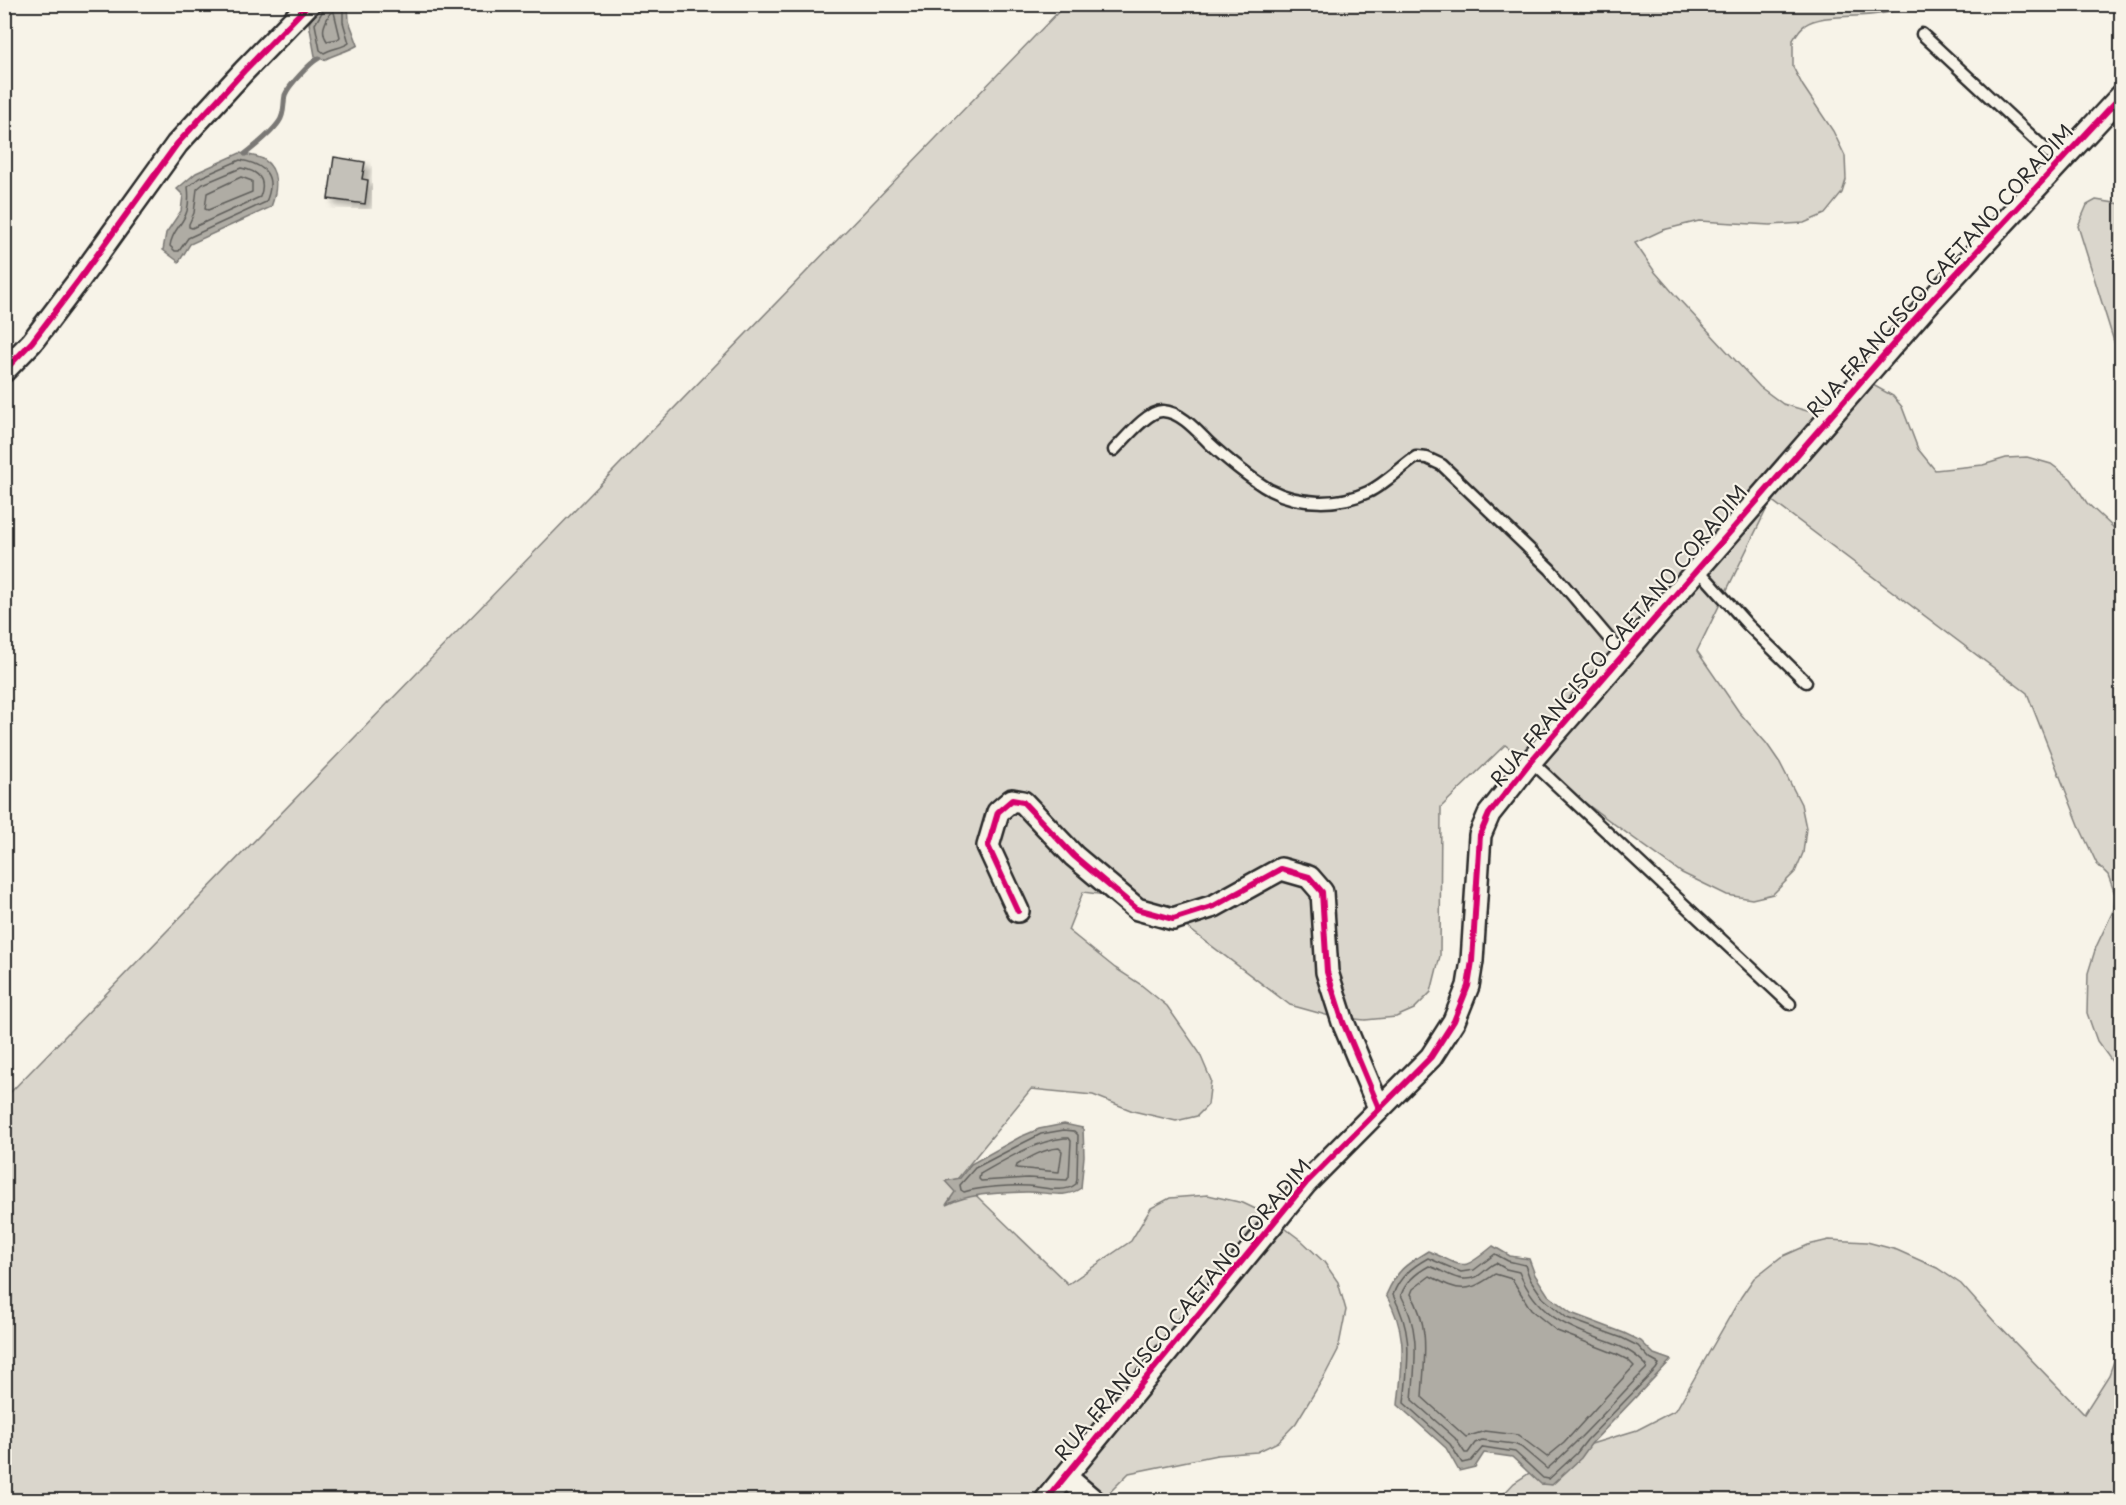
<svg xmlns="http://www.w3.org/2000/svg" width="2126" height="1505" viewBox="0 0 2126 1505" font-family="'Playpen Sans',sans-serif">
	<defs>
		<filter id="shadow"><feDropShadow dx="5.5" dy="5.5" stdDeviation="3" flood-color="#0004"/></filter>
	</defs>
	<rect width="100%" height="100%" fill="#f7f3e8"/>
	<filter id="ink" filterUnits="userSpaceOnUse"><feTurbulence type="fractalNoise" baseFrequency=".0167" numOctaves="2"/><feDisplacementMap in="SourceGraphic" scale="12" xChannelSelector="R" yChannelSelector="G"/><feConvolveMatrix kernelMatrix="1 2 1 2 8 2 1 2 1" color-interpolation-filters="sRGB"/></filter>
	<g filter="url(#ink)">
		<!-- green -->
		<path fill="#dad6cc" stroke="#82807c" stroke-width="1.5" d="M1065,5H1907C1878,23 1825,10 1805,25C1800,28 1796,35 1793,40V67L1803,86L1833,131L1845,156L1846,180L1842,193L1825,214L1804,223L1770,225L1699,221L1663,230L1635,243L1655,272L1675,295L1760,387L1783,404L1807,411L1829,397L1859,385H1873L1893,396L1902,407L1918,449L1935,470L1983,465L2006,458L2027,457L2051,464L2071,479L2087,503L2115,529L2121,527V1074L2097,1041L2087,1013L2088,973L2096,947L2114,909L2115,894L2108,875L2097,864L2081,830L2027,693L1771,500L1697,651L1739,712L1767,744L1780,763L1801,804L1806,828L1803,853L1795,872L1773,894L1752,899L1727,895L1682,873L1505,745L1441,807L1440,956L1431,992L1414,1009L1396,1017L1365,1020L1333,1017L1290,1005L1152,901L1083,892L1068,930L1115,968L1140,984L1167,1006L1199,1052L1211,1080L1208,1105L1197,1116L1176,1121L1133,1111L1093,1095L1031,1089L958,1178L1068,1284L1131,1241L1151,1208L1170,1198L1208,1195L1243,1203L1266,1214L1302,1241L1324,1262L1338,1282L1346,1310L1338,1350L1324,1377L1296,1423L1278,1442L1257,1452L1217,1455L1129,1473L1102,1500H5L4,1099Z
			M2096,200L2121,204V364L2078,226L2087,205Z
			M1829,1240L1867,1242L1897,1250L1937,1268L1961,1284L1993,1320L2084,1414L2109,1375L2121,1342V1500H1498L1514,1483L1543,1464L1588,1445L1637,1430L1676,1410L1741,1297L1754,1278L1781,1257L1808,1245Z"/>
		<!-- water -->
		<path fill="#afaca4" stroke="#7a7874" stroke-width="1.5" d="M320,5H348L349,21L358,45C347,52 336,53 324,60L315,56L309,23Z
			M240,153C247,155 257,156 263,159C280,170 277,191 271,207L190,244L179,262L163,250L166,233L181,211L183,195L177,189L196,173Z
			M1064,1124L1083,1128L1084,1156L1081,1188C1064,1200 1045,1191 1026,1192C999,1193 970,1193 946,1205L955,1192L945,1181L960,1178L971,1164L1020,1137L1039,1129Z
			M1493,1246L1510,1256L1529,1259L1535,1275L1548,1295L1571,1313L1624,1333L1641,1341L1654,1354L1671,1360L1591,1444L1581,1458L1552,1485L1541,1484L1512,1457L1484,1453L1475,1467L1459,1471L1446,1448L1398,1405C1402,1362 1409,1335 1386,1295C1397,1270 1405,1265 1428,1251C1466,1266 1459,1274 1493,1246Z"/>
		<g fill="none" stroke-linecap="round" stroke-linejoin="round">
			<!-- shore -->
			<path stroke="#605f5b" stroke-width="1.5" d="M325,4L324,9L315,24L320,50L324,53C331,49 344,47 349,43L343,22V4
				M334,12L340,37L338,39L327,41C320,31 325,23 330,13Z
				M240,160C265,164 277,176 266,202L188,238L179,251H175L170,246C172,230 183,225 187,211C189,203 189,195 188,187L199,178Z
				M241,168C258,171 267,179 260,197L192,228L189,227V224L194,213L197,189L203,184Z
				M241,177L252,181V192L208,210L205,209L207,193Z
				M1064,1130L1074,1131L1078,1135L1077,1178L1076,1184C1064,1194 1043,1187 1029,1186C1012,1185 980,1187 964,1192L961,1190L960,1185L975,1168L1023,1143L1041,1134Z
				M1064,1138H1069L1071,1141L1069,1177L1067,1180L1027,1178L981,1181L979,1179L980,1174C1007,1159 1033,1142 1064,1138Z
				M1059,1148L1062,1151L1059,1172L1016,1168L1017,1165C1030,1157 1044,1149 1059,1148Z
				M1495,1254L1508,1261L1525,1265L1530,1279L1543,1298L1567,1318L1622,1338L1638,1346L1650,1359L1659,1364L1656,1369L1587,1440L1576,1454L1549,1479L1543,1478L1515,1452L1483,1447L1471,1461L1462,1463L1450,1444L1404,1403C1408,1359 1414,1336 1393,1295C1399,1277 1412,1267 1428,1258L1461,1272L1474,1270Z
				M1496,1263L1506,1269L1519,1272C1536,1313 1563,1326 1603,1340C1621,1346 1634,1352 1647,1366L1646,1369C1613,1402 1583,1439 1547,1469L1521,1447L1514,1444L1482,1440L1475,1443L1468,1453H1465L1455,1438L1412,1400C1415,1360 1421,1332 1401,1295C1406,1281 1416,1273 1429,1266C1445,1271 1458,1284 1476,1277C1483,1274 1488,1266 1496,1263Z
				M1495,1274L1512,1279L1531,1310L1557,1331L1616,1354L1628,1360L1634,1366L1564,1443L1547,1457L1518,1435L1485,1431L1466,1437L1422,1397C1424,1360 1431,1328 1411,1294L1413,1289L1430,1276C1437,1279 1444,1284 1451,1286C1468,1293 1482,1283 1495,1274Z"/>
			<!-- stream -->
			<path stroke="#7a7874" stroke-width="5" d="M245,154C256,145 270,135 279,122C285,114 283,105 285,95C289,85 310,63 319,58"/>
		</g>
		<!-- building -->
		<path fill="#c4c1b9" stroke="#2b2b2b" stroke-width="1.5" filter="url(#shadow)" d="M334,157L365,162L362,179L368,180L365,204L328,199Z"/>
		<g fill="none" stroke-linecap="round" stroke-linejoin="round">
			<!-- lane casing -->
			<g stroke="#2b2b2b" stroke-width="15">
				<path id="lane" d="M1922,34L2059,162
					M1114,450C1125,439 1148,410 1163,411C1181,412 1197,431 1208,442C1223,456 1252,480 1270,490C1299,505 1338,506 1368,492C1385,484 1400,468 1416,457L1427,458L1442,465L1550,569L1623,655
					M1697,568L1748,625L1806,682
					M1531,761L1790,1004"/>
			</g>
			<!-- street casing -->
			<g stroke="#2b2b2b" stroke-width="26">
				<path id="street" d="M4,371L32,342L79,280L177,144L244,71L309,4
					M1018,911L988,846L998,812L1012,800L1023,802L1074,856L1137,909L1173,919L1214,906L1281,869L1309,877L1322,892L1327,972L1343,1022L1379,1108
					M1066,1477L1093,1500
					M1046,1500L1306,1183L1431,1057L1454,1021L1468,986L1472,961L1480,835L1489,814L1531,761L1929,303L2122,95"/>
			</g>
			<!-- lane -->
			<use href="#lane" stroke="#f7f3e8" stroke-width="10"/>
			<!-- street -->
			<use href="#street" stroke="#f7f3e8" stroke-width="21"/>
			<!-- cycleway casing -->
			<g stroke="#f7f3e8" stroke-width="10">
				<path id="cycleway" d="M4,371L32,342L79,280L177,144L244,71L309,4
					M1018,911L988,846L998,812L1012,800L1023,802L1074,856L1137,909L1173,919L1214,906L1281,869L1309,877L1322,892L1327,972L1343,1022L1379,1108
					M1046,1500L1306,1183L1431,1057L1454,1021L1468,986L1472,961L1480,835L1489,814L1531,761L1929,303L2122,95"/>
			</g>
			<!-- cycleway -->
			<use href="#cycleway" stroke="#d6006c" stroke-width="6"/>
		</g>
	</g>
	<g text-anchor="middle" stroke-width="4.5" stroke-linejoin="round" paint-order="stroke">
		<!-- street labels -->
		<g font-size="20" fill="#2b2b2b" stroke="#f7f3e8">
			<text transform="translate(1940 271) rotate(-48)" y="7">RUA FRANCISCO CAETANO CORADIM</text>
			<text transform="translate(1619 636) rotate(-50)" y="7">RUA FRANCISCO CAETANO CORADIM</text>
			<text transform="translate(1183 1310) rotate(-50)" y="7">RUA FRANCISCO CAETANO CORADIM</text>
		</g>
	</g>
	<!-- margin -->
	<rect width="2126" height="1505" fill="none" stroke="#f7f3e8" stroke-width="24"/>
	<rect x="12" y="12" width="2102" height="1481" fill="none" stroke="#2b2b2b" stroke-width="2" filter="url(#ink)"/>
</svg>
